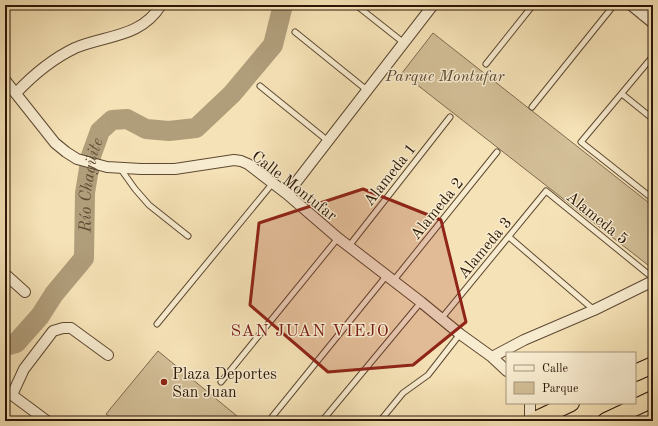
<svg xmlns="http://www.w3.org/2000/svg" width="658" height="426" viewBox="0 0 658 426" font-family="'Old Standard TT',serif">
	<rect width="100%" height="100%" fill="#f5e2b6"/>
	<filter id="stains"><feTurbulence type="fractalNoise" baseFrequency=".005" numOctaves="4"/><feColorMatrix values="0 0 0 0 .2 0 0 0 0 .09 0 0 0 0 .02 0 0 0 .5 -.17"/></filter>
	<radialGradient id="worn" r=".72"><stop offset=".6" stop-color="#630" stop-opacity="0"/><stop offset="1" stop-color="#630" stop-opacity=".3"/></radialGradient>
	<!-- green -->
	<path fill="#d3bf98" stroke="#7f6a4f" d="M433,33L653,206V269L402,73Z
		M158,351L243,421H114L106,414Z"/>
	<g fill="none" stroke-linecap="round" stroke-linejoin="round">
		<!-- river -->
		<path stroke="#b09d7a" stroke-width="20" id="s1" d="M5,346L16,343L40,316L54,294L84,258L85,193L91,156L100,131L112,120L127,119L146,129L169,131L196,128L232,94L273,45L283,5"/>
		<!-- service casing -->
		<g stroke="#5e4932" stroke-width="7">
			<path id="service" d="M356,5L404,43
				M295,32L368,91
				M653,56L581,142L653,199
				M486,64L533,5
				M260,86L328,141
				M622,94L653,119
				M532,107L614,5
				M120,168L135,189L149,205L188,236
				M509,237L594,310
				M349,246L450,117
				M394,280L497,152
				M441,319L546,191L653,278
				M157,324L272,184
				M221,382L338,238
				M272,417L387,275
				M322,421L421,302
				M380,421L403,393L428,375L460,334"/>
		</g>
		<!-- minor casing -->
		<g stroke="#5e4932" stroke-width="12">
			<path id="minor" d="M631,5L653,23
				M643,15L651,5
				M5,80L55,143L66,152L77,159L107,167L141,169H175L234,160L241,161L248,164L287,194L338,238L421,302L460,334L492,357L507,371
				M16,93C33,75 52,59 75,48C105,35 141,38 161,5
				M287,194L433,5
				M5,274L25,292
				M492,357L524,340L594,310L653,281
				M47,421L12,395L24,369L53,331L63,328H71L108,355
				M530,421V403"/>
		</g>
		<!-- trunk casing -->
		<g stroke="#2b1606" stroke-width="18">
			<path id="trunk" d="M635,373L653,365
				M533,421L571,403
				M606,421L653,399"/>
		</g>
		<!-- service -->
		<use href="#service" stroke="#f8ecd0" stroke-width="5"/>
		<!-- minor -->
		<use href="#minor" stroke="#f8ecd0" stroke-width="10"/>
		<!-- trunk -->
		<use href="#trunk" stroke="#f5e2b6" stroke-width="16"/>
	</g>
	<!-- marked area -->
	<path fill="#8f2418" fill-opacity="0.2" stroke="#8f2418" stroke-width="3" stroke-linejoin="round" d="M363,189L441,220L466,322L413,365L328,372L250,305L259,223Z"/>
	<!-- markers -->
	<circle fill="#8f2418" stroke="#f8ecd0" stroke-width="1.5" cx="164" cy="382" r="4"/>
	<g text-anchor="middle" stroke-width="3" stroke-linejoin="round" paint-order="stroke">
		<!-- park labels -->
		<g font-size="16" font-style="italic" fill="#5d4932" stroke="#f8ecd0">
			<text x="445" y="81">Parque Montufar</text>
		</g>
		<!-- street labels -->
		<g font-size="16" fill="#2b1606" stroke="#f8ecd0">
			<text transform="translate(389 174) rotate(-52)" y="6">Alameda 1</text>
			<text transform="translate(295 185) rotate(38)" y="6">Calle Montufar</text>
			<text transform="translate(436 208) rotate(-51)" y="6">Alameda 2</text>
			<text transform="translate(598 217) rotate(39)" y="6">Alameda 5</text>
			<text transform="translate(484 247) rotate(-50)" y="6">Alameda 3</text>
		</g>
		<!-- poi labels -->
		<g font-size="16" fill="#2b1606" stroke="#f8ecd0" text-anchor="start">
			<text x="172" y="379">Plaza Deportes<tspan x="172" dy="18">San Juan</tspan></text>
		</g>
		<!-- water labels -->
		<g font-size="17" font-style="italic" fill="#604c34" stroke="#f8ecd0">
			<text dy="6" stroke="none"><textPath href="#s1" startOffset="194">Río Chagüite</textPath></text>
		</g>
		<!-- neighbourhood labels -->
		<g font-size="17" letter-spacing="1" fill="#7a1f14" stroke="#f8ecd0">
			<text x="310" y="336">SAN JUAN VIEJO</text>
		</g>
	</g>
	<!-- margin -->
	<rect width="658" height="426" fill="none" stroke="#f5e2b6" stroke-width="20"/>
	<rect x="6" y="6" width="646" height="414" fill="none" stroke="#2b1606" stroke-width="2"/>
	<rect x="10" y="10" width="638" height="406" fill="none" stroke="#2b1606"/>
	<!-- legend -->
	<rect x="506" y="352" width="130" height="52" fill="#f8ecd0" stroke="#a6967f"/>
	<rect x="514" y="365" width="20" height="6" fill="#f8ecd0" stroke="#a6967f"/>
	<text x="542" y="372" font-size="12" fill="#2b1606">Calle</text>
	<rect x="514" y="382" width="20" height="12" fill="#d3bf98" stroke="#a6967f"/>
	<text x="542" y="392" font-size="12" fill="#2b1606">Parque</text>
	<rect width="100%" height="100%" filter="url(#stains)"/>
	<rect width="100%" height="100%" fill="url(#worn)"/>
</svg>
